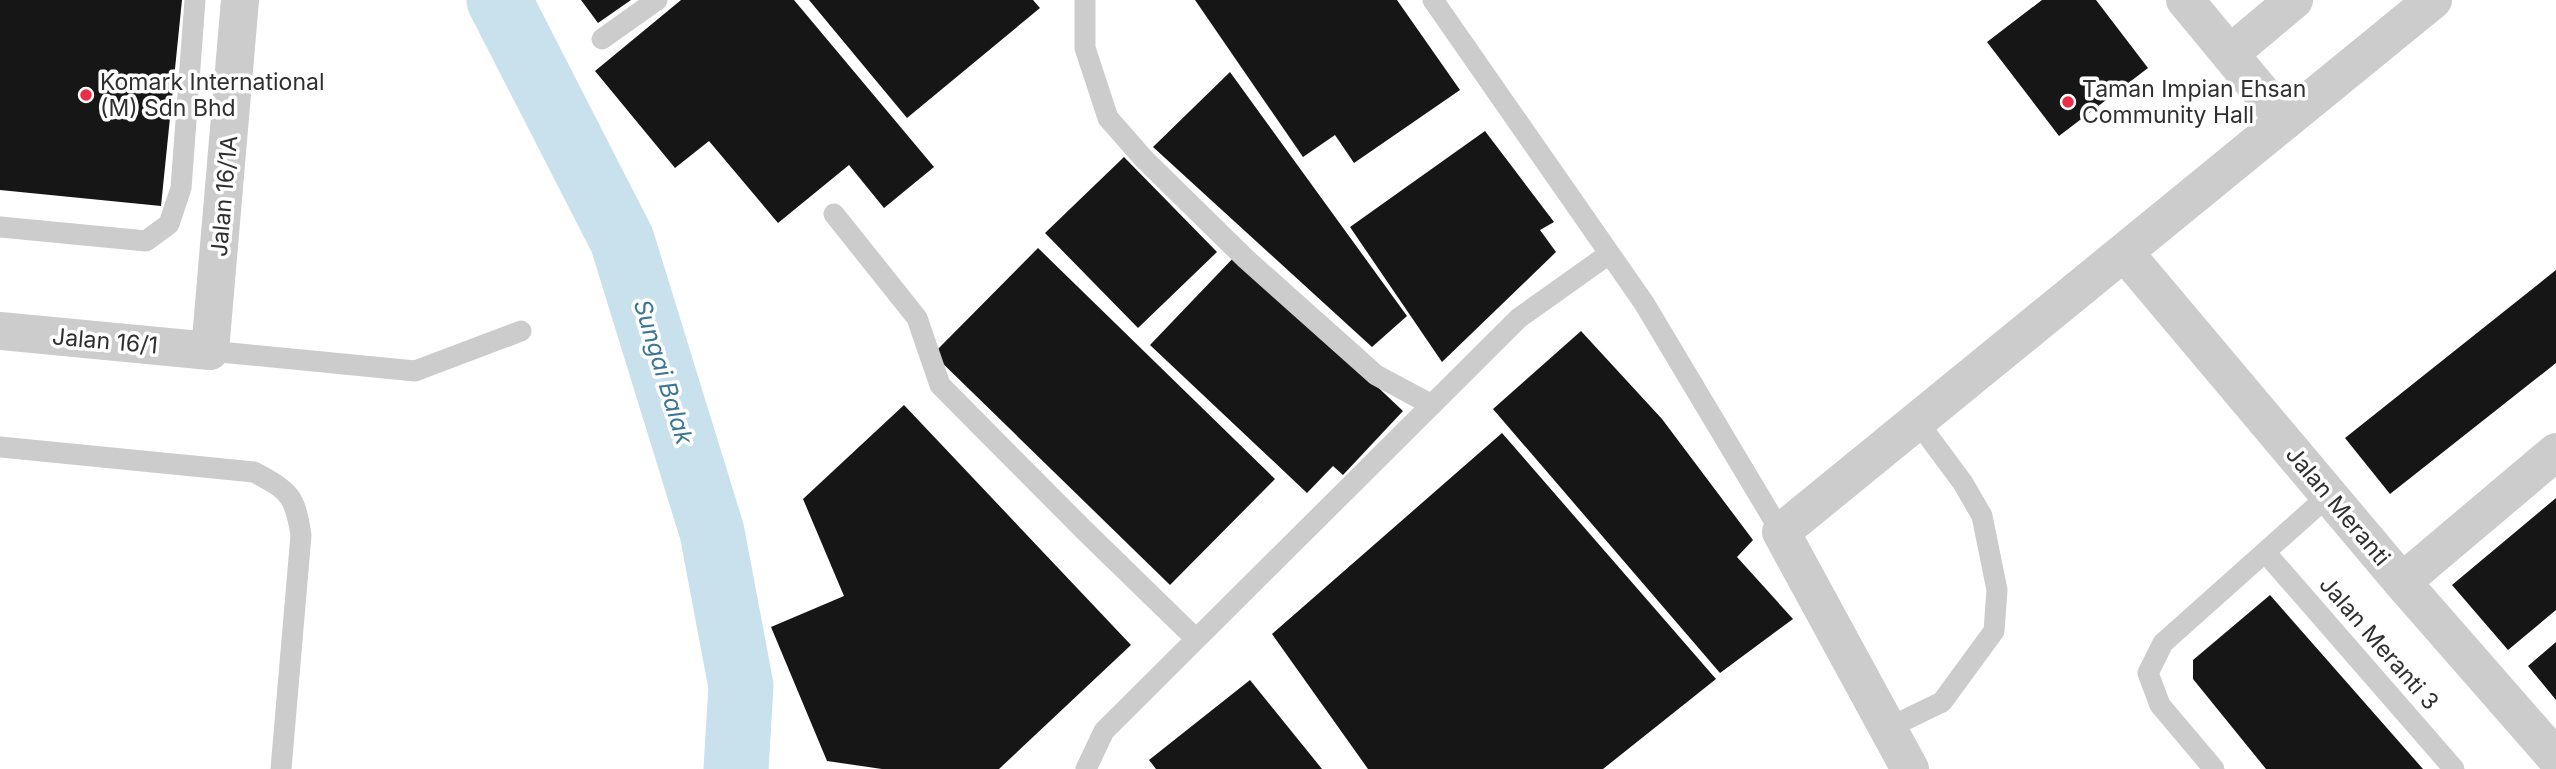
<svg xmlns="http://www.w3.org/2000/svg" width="2556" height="769" viewBox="0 0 2556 769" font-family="Inter,sans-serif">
	<rect width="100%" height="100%" fill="#fff"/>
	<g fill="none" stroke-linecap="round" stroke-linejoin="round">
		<!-- river -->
		<path stroke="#c8e1ed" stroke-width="65" d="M499,0L622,240L712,532L741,686L736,769"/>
	</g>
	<!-- building -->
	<path fill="#161616" d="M0,0H182L161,206L0,190Z
		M581,0H631L598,23Z
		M681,0H794L934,167L884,208L849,165L778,223L709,141L675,168L595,71Z
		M809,0H1033L1040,8L907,118Z
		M1195,0H1397L1460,90L1354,163L1335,135L1303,157Z
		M2042,0H2096L2148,68L2059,136L1987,42Z
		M1230,72L1407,316L1372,347L1153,147Z
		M1485,131L1554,222L1540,230L1556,252L1442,362L1350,227Z
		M1124,157L1217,252L1138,328L1045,233Z
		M1038,248L1275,479L1170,585L933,354Z
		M1237,254L1403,411L1343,475L1333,466L1307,493L1150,345Z
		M2556,270V363L2390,494L2345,438Z
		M1581,331L1662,419L1753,540L1737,557L1793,619L1720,673L1493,409Z
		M904,405L1131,645L999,769H882L827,761L771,627L844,596L803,499Z
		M1502,433L1716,679L1603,769H1368L1272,634Z
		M2556,498V610L2508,650L2452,585Z
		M2270,595L2423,769H2266L2193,679V660Z
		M2556,642V700L2528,666Z
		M1250,680L1322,769H1156L1149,760Z"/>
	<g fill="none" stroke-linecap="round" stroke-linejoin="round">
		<!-- lane -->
		<path stroke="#ccc" stroke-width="21" d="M1085,0V48L1108,118L1144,159L1246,259L1376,375L1432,405
			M1433,0L1644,303L1781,532
			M602,39L657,0
			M834,214L917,318L940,385L1084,530L1196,639
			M0,227L146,241L169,224L181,188L195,0
			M210,351L415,371L521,331
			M0,447L254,472C290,491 295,496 301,535L281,769
			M2265,552L2454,769
			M1888,728L1942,702L1994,631L1997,590L1982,516L1963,483L1917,421
			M1086,769L1104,731L1519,318L1609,254
			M2214,769L2160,705L2148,673L2163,643L2329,495"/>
		<!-- street -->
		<path stroke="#ccc" stroke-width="38" d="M2185,0L2285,121
			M2232,52L2294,0
			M2124,252L2402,582L2556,758
			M0,331L210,351L240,0
			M2402,582L2556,452
			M1910,769L1781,532L2433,0"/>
	</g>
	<!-- markers -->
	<g fill="#ea2d48" stroke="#fff" stroke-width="2.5">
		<circle cx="86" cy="95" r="7"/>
		<circle cx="2068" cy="102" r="7"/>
	</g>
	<g text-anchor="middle" stroke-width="7" stroke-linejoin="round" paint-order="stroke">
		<!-- poi labels -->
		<g font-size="23" fill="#2f2f2f" stroke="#fff" text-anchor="start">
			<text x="100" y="90">Komark International<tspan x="100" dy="26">(M) Sdn Bhd</tspan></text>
			<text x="2082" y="97">Taman Impian Ehsan<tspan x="2082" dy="26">Community Hall</tspan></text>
		</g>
		<!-- street labels -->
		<g font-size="23" fill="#2f2f2f" stroke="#fff">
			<text transform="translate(224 196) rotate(-85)" y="8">Jalan 16/1A</text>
			<text transform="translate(105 341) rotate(5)" y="8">Jalan 16/1</text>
			<text transform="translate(2338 506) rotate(50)" y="8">Jalan Meranti</text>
			<text transform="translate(2379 643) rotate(49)" y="8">Jalan Meranti 3</text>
		</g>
		<!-- water labels -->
		<g font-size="24" font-style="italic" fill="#3a7794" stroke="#fff">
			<text transform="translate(663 372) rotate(73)" y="8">Sungai Balak</text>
		</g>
	</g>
</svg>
